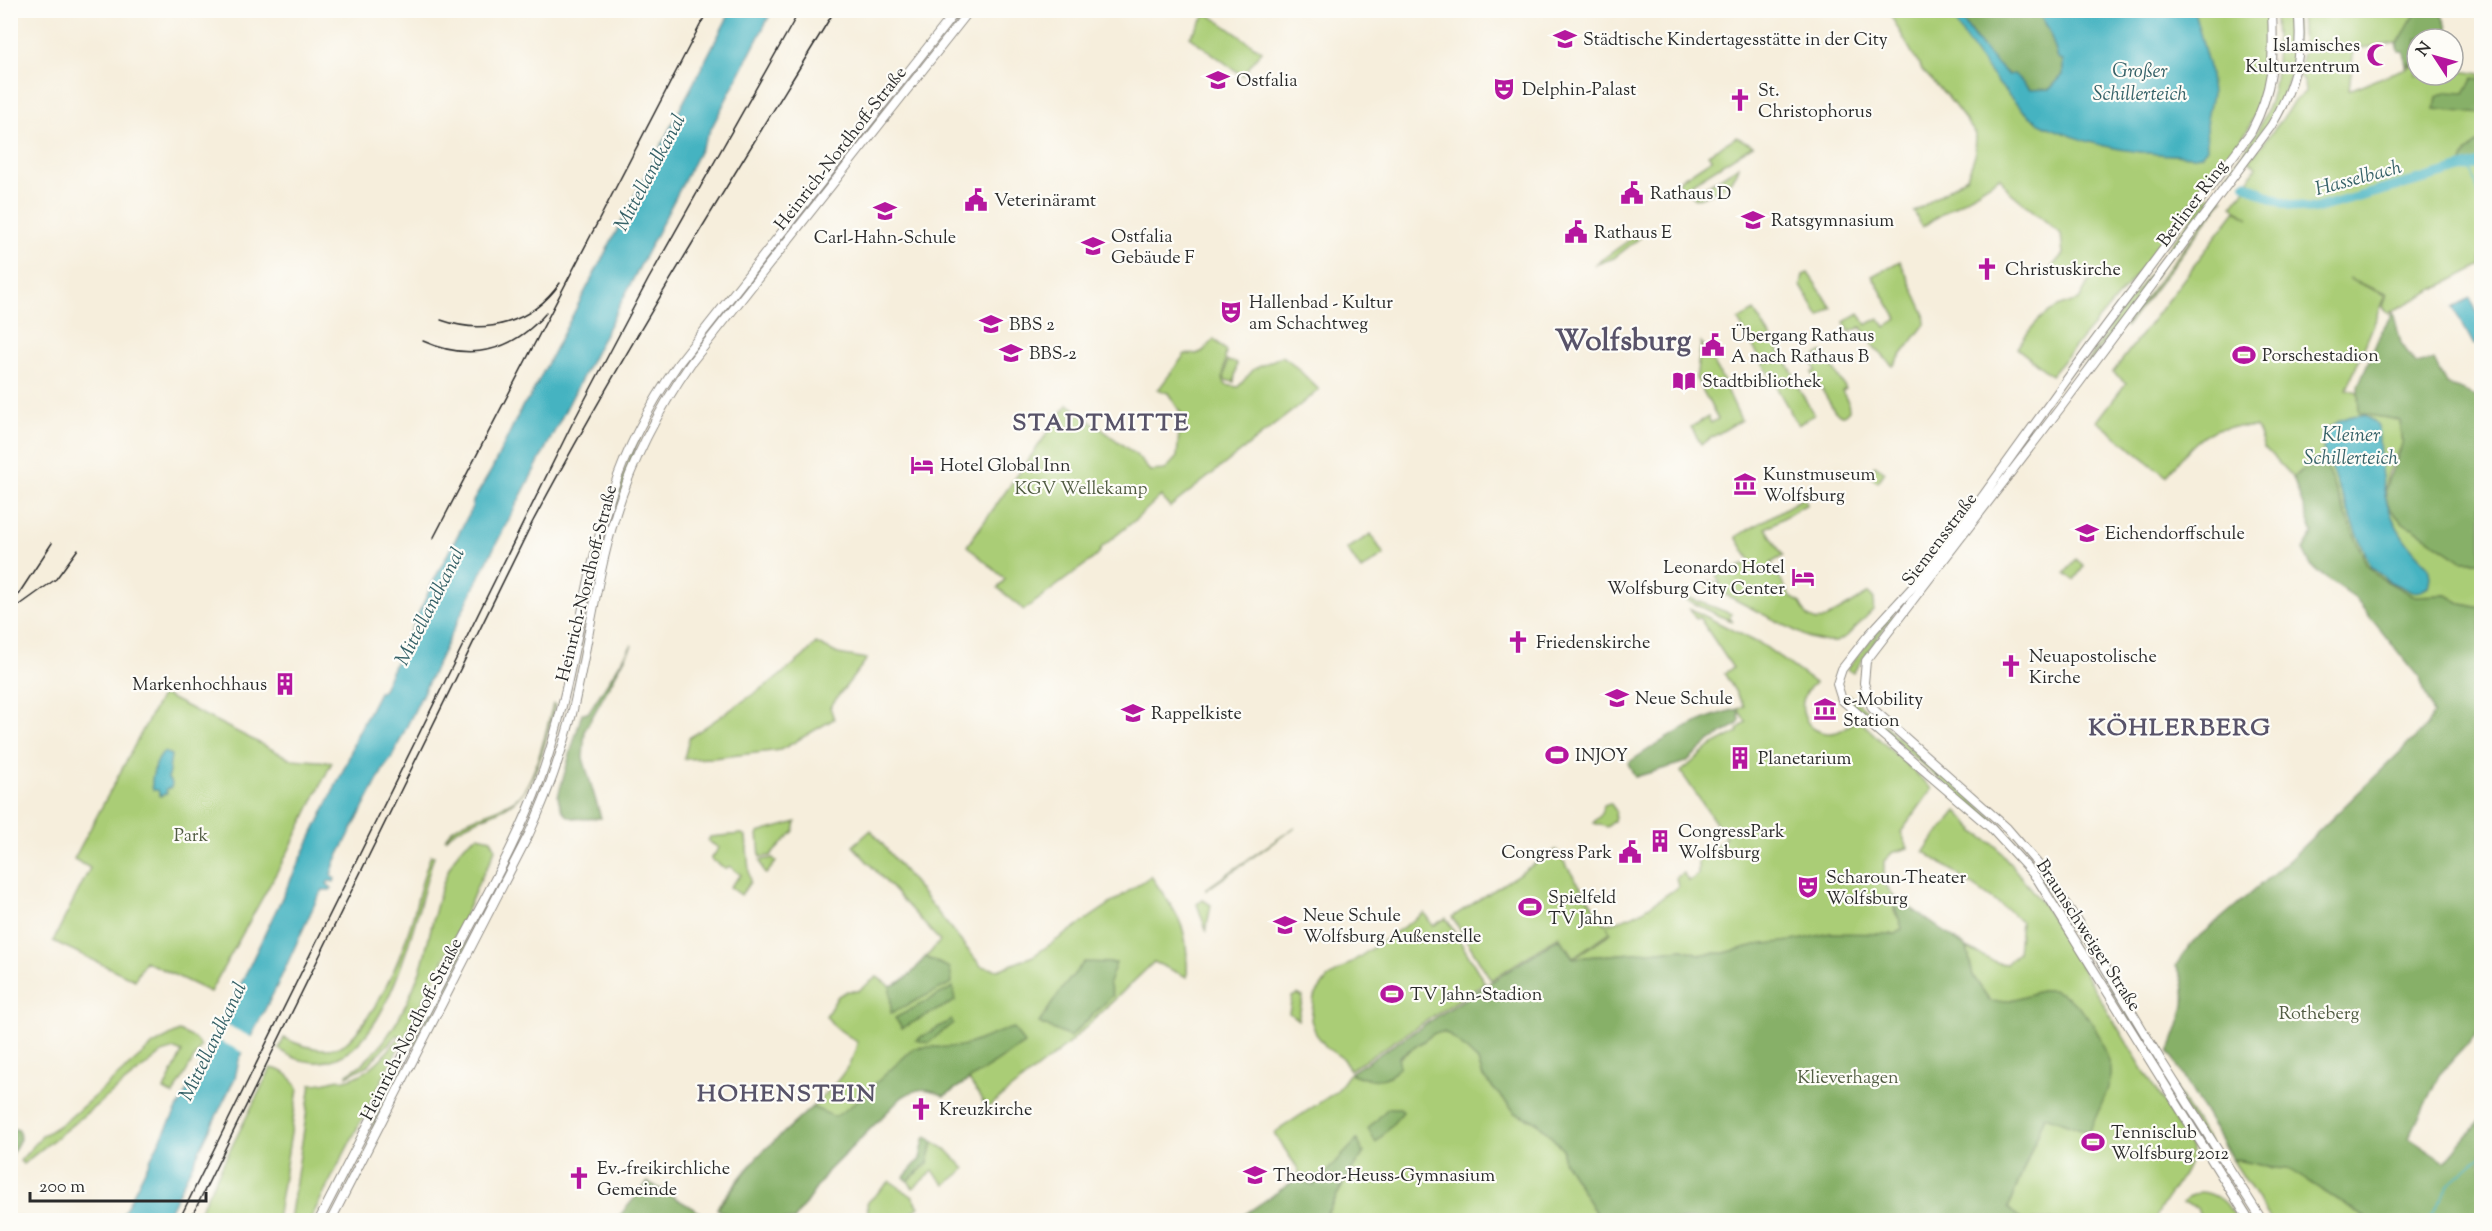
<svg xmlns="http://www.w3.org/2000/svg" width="2492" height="1231" viewBox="0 0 2492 1231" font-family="'Sorts Mill Goudy',serif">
	<rect width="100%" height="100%" fill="#fdfcf7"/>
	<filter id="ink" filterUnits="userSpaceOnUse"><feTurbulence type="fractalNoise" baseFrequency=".0167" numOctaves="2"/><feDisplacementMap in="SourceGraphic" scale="12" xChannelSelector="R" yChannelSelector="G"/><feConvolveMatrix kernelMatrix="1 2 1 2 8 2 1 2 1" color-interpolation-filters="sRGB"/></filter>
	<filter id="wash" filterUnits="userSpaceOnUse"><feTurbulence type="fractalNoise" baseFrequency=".008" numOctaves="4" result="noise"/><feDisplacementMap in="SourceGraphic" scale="24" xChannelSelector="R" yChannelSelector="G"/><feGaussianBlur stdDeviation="1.35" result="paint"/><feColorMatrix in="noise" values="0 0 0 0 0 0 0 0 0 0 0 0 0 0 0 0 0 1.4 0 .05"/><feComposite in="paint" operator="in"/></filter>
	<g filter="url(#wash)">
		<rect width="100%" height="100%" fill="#f6eedc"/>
		<!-- green -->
		<path fill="#aacd76" stroke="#6a7c50" stroke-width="1.5" fill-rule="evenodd" d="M1888,11H2267V72L2262,100L2247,131L2157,251L2051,375L2017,348C2035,321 2046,308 2079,300L2090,280L2086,270L2064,275L2051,268L2063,254L2061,234L2009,191L2000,177L1922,227L1914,212L1967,177L1975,155L1976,134L1947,96L1922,70Z
			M2275,11H2295C2301,90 2270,122 2225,181L2223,180C2244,153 2266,124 2273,90C2279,65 2275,36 2275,11Z
			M2301,11H2440L2451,38L2417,39V75H2453V70L2481,74V265L2389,313L2383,307L2387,294L2349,279L2386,295L2347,389L2358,392L2359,412C2373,418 2385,416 2400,421L2403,443L2388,473L2384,492L2380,476L2375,422C2359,409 2339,418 2326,431L2322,443L2324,452L2371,567L2379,574L2425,589L2428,587V566C2408,548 2393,527 2386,500C2392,512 2400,524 2413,528L2462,561H2481V608L2462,604L2446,595L2413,596L2377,576L2367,565L2324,463L2314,460L2293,478L2264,447L2256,427C2245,427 2233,426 2222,428C2199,432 2181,459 2166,476L2097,421L2126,383L2113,372L2236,210L2249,218L2232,206L2243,192L2256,166L2249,161L2283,118L2293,102L2305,92L2304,83L2299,76L2303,51ZM2397,43L2399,51H2404L2406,66L2412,64L2414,65L2349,90L2354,46L2361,45L2362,48Z
			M1207,13L1261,51L1243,76L1190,37Z
			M877,116L878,123L805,215L798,218Z
			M1736,137L1753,145L1683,189L1677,182L1712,159L1708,154Z
			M1739,166C1735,185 1712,193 1695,199L1692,195Z
			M2208,196H2214L2075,382L2115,320Z
			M2224,198L2126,327L2124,326L2220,200Z
			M1642,231L1646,233L1614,258L1594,265Z
			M1900,261L1924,313L1925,324L1893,366L1873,346L1861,327L1850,332L1844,322L1859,313L1866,325L1879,318L1885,327L1897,319L1872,276Z
			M1808,273L1832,308L1819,317L1801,286L1803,275Z
			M1754,311L1795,376L1793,378L1814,415L1798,425L1738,320Z
			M1214,339L1226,351L1223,379L1226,385L1238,387L1254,369L1282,356L1292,363L1319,390L1170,507L1161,496L1134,521L1102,547L1098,555L1024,610L998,588L1005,579L967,546L1068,404L1136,455L1150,471L1165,470L1177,457L1179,432L1185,426L1186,421L1168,393L1158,390L1185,354C1200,356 1205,351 1214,339Z
			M1701,343L1719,372L1741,420L1701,444L1691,427L1708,417L1711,423L1718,419L1696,378Z
			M1823,352L1846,389L1842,391L1848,402L1849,410L1844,415H1839L1834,410L1812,373L1816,370L1810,360Z
			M1227,361L1237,363L1234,382L1224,380Z
			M651,411L636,445L591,608L586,614C602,539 616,480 651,411Z
			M1875,465L1885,472L1878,482L1868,475Z
			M1803,498L1807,504L1766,528L1783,556L1771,563L1790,596L1800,603L1808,617L1816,621L1827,618L1869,593L1874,599L1873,610L1847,636L1836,642H1827L1809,638L1726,595L1707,588L1710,581L1721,585L1716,576L1751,562L1736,537Z
			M1371,534L1384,555L1361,570L1347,549Z
			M2076,559L2084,566L2074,580L2065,573Z
			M1679,594L1732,614L1729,617L1733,622L1678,596Z
			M1689,608L1764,646L1815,683C1789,703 1807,740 1837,732C1845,729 1852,723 1858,719L1932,789L1901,832L1908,848L1892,853L1884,861V883L1894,896V911L1901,922L1902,929L1895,934L1756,945L1724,953L1698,954L1683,949L1573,958L1611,933L1607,926L1610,932L1573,957L1559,936L1491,980L1452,917L1556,850L1605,924C1637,918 1653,904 1679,886L1676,878L1683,873L1689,881L1698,875V859L1726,838L1681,772L1711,746L1738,732L1737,730L1746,722L1738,709L1744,706L1724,673L1733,668L1699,617L1696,618Z
			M1891,615L1893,616L1853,673L1847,669Z
			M816,643L838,654L867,659L830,707L834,719L781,750L713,758L684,759L689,738L777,678L804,656Z
			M162,694L291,759L332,762L288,852L210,992L145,961L135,980L53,941L90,868L74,859Z
			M1849,695L1987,813L2025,852L2055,892L2087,945L2039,875L2002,833L1852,704L1847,697Z
			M553,704L555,705C545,738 539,789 506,807C485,818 463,823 445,839C452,820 498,813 516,799C536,783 546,730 553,704Z
			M1610,803L1616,811L1614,821L1607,827L1593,823L1600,816L1604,805Z
			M1957,811L1974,829L1973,831L1996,846L2042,903L2191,1148C2191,1176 2164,1195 2155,1220H2022L2008,1209L2045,1116L2111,1068L2088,1017L2066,996L2020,998L1999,1003L1990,1001L1973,976L1967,948C1981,954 1991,963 2006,964L2018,953L2021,922L2012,913L1924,851Z
			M796,822L794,831L770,856L760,857L758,833Z
			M1295,827L1206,890V889Z
			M871,830L981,966L998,970L1033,956L1151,876C1179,918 1189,924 1187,977L1154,962L1066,1046L987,1108L969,1080L944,1096C928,1087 918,1087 902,1097L828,1171L794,1220H738L717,1209L719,1204C732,1188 744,1171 758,1157C784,1130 854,1080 857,1042L834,1026L826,1016L838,996L847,991H858L877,977L890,986C912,981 925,957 940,941L853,846Z
			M742,834L746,837L750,882L741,895L730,887L741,875L729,866L726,869L711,859L719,848L708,841L710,837Z
			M478,836L491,839L495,848C492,863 481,875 476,889C455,941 429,989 404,1038L397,1035L368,1065L347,1076V1074C385,1052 405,1011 420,971C433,934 439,851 478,836Z
			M431,855L434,856C415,910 390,1068 313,1062C301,1061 288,1056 279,1049L284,1038C301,1046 328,1055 346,1043C355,1036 361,1027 367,1018C389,987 404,949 414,913C419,893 423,874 431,855Z
			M509,858L469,940L468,947L417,1047L413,1045Z
			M773,858L776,862L766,874L764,873L760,860Z
			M1203,900L1211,905L1206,930L1197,904Z
			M1424,913L1433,926L1446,918L1485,983L1350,1070L1342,1058L1327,1048L1316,1034L1311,1020L1314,997L1327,979Z
			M2099,968L2209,1142V1148L2098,969Z
			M1297,994L1303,997L1298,1020L1289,1013L1292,997Z
			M179,1031L194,1038L201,1046L173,1095L164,1090L182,1052L175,1049L162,1053L23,1164L20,1161L42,1136L66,1121L153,1045Z
			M1444,1032L1458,1041L1478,1061L1483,1077L1516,1113L1537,1122L1563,1149V1160L1600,1220H1335L1327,1214L1350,1172L1364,1153L1325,1173L1314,1185L1300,1182L1298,1169L1274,1133L1337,1091L1350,1073L1369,1080L1435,1033Z
			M398,1039L402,1041L310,1220H290L311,1084C321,1084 326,1082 335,1080C340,1078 344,1081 349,1079C370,1073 385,1055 398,1039Z
			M403,1066L406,1068L375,1127L370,1131Z
			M271,1068C285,1070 292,1077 298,1089L277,1220H195Z
			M933,1142L947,1150L965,1169L945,1185L933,1171L913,1188L908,1181L928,1163Z
			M2232,1159L2274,1168L2289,1169L2369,1220H2271Z
			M890,1181L913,1197L919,1207L902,1220H875L868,1213L867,1203Z
			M2199,1192C2218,1192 2228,1206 2238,1220H2201L2197,1208L2182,1203L2191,1196Z"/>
		<!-- forest -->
		<path fill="#87b067" stroke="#596e49" stroke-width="1.5" d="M1955,11H2038L2049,30L2058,58L2063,60V75L2050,89L2030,90C2023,81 2015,80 2007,73C2000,68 1992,60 1986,53C1975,39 1967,23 1955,11Z
			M2417,11H2440L2448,29L2436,39H2417V58L2406,66L2404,51H2399L2398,43Z
			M2473,78L2481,79V114L2435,109L2437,97L2448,92L2464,93Z
			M2481,141V166L2460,172C2462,157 2468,147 2481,141Z
			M2393,312L2401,343L2416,364L2434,360L2446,384L2481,398V561H2462L2413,528C2405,526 2400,520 2395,514C2372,491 2397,469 2402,444C2403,437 2401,428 2400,421C2386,416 2373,418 2359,412L2358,386L2381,332Z
			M2314,460L2324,463L2367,565L2377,576L2413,596L2447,595L2462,604L2481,608V1029L2439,1075L2409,1138L2445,1162L2481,1119V1220H2369L2289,1169L2274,1168L2232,1159L2169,1052C2181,1023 2193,994 2176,965L2190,945L2289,860L2426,727L2433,714L2420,679L2353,596L2317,571L2310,564L2303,550L2313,534L2293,478Z
			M632,645L585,730L583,758L601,818C578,819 562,824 558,796L582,713H588Z
			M1738,709L1740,720L1738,724L1709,742L1686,762L1635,777L1628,763C1662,740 1698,717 1738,709Z
			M1894,896L1967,948L1973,976L1990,1001C2012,1005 2039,987 2052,990C2065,993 2080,1007 2088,1017C2096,1026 2113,1065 2111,1076C2108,1095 2096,1115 2089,1132L2045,1116L2008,1208L2022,1220H1600L1563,1160V1149L1537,1122L1516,1113L1483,1077L1478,1061L1451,1036L1444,1032L1435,1033L1399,1057V1067C1387,1085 1367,1080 1350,1073L1559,938L1573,958L1683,949L1698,954L1724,953L1756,945L1799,940L1830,933L1895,934L1902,929C1900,916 1892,910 1894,896Z
			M925,957L950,968L952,983L891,1013L890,986C906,982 915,970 925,957Z
			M1084,962L1116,963L1109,983L1113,995L1070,1037L1039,1023L1061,990Z
			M953,987L955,1001L902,1028L895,1018Z
			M951,1020L953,1023L928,1043L916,1040Z
			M1014,1028L1024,1044L944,1096C928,1087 918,1087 902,1097L828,1171L794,1220H738L717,1209L757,1157L812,1107L835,1117L852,1105L914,1048C929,1045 945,1049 961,1046C979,1042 996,1031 1014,1028Z
			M1388,1108H1400L1403,1112L1376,1143L1368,1129Z
			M11,1128L19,1130L20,1139L11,1156Z
			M927,1137L933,1142L928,1163L908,1181L904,1177L920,1159L924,1139Z
			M1357,1140L1364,1153L1350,1172L1327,1213L1340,1220H1243L1241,1217L1295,1180L1314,1185Z
			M648,1182L713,1220H616Z"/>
		<!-- water -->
		<path fill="#45b3c1" stroke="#386f76" stroke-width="1.5" d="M731,11H772L480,575L391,759L384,768L335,862L331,875L335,879L334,882L329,881L327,884L332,888L330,890H323L317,899L276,988L239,1060L235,1078L165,1220H120L159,1142L212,1044L348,760L355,739L379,692L382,691L436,576L472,508L473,501L491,471L523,405L529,399Z
			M1949,11H1955C1962,17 1964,23 1969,30C1980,47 1994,60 2008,75L2014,74L2030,90L2050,89L2063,75V60L2058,58L2049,30L2038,11H2194L2209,67L2212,94L2206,124L2207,148L2201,155L2195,156C2160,155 2123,152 2090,142C2075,138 2061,132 2046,126C2016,115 1964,40 1949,11Z
			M2470,298L2481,320V341L2474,345L2453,307Z
			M2364,415L2375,422L2378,426C2382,486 2381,522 2428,566L2430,577L2428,587L2421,591L2412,592L2389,581L2371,567L2324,452C2320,427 2342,415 2364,415Z
			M164,752L171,755L168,779L172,783L171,788L166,789L167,793L160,796L158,790H153C149,780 156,760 164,752Z"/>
		<!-- pier -->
		<path fill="#f6eedc" d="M219,1021L253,1038L246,1054L212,1037Z"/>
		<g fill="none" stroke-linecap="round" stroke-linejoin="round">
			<!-- stream -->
			<path stroke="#45b3c1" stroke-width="1.5" d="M2470,165L2482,205
				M2428,1220L2451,1182L2482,1155"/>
			<!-- river -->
			<path stroke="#45b3c1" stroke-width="10" d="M2246,184C2267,197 2289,208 2314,209L2482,163"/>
		</g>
	</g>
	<g filter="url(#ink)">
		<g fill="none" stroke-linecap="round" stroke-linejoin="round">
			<!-- secondary casing -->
			<g stroke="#908c84" stroke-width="10">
				<path id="secondary" d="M319,1220C364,1133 409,1045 454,957C484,899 518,841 540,780C574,687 581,586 612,493C627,447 651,403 678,364L957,10
					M331,1220L529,834C547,795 561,755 572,714C588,647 596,578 616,513C633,459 659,409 691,363L970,10
					M2249,1220L2036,877L1991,828L1842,700L1837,684L1842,669L1867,637L1911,589L1957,532L2091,346L2251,132C2274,88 2274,60 2272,10
					M2262,1220L2163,1064L2078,922L2044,871L2007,828L1872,708L1864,683L1866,661L2061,407L2271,126C2293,90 2304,54 2298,10"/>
			</g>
			<!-- secondary -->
			<use href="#secondary" stroke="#fff" stroke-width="8"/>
			<!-- rail -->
			<path stroke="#2b2b2b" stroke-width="1.5" d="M441,320C486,336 532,323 560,283
				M423,341C470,362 512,352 546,313
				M433,539L708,10
				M10,607L52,543
				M10,612L56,579L78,549
				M179,1220L571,426L648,280L800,10
				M190,1220L532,523C625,348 731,180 835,10"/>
		</g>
	</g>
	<!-- icons -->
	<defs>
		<g id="school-bare" transform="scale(1.8)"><path d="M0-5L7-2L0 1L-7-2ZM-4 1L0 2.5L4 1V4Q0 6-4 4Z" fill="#b5179e" stroke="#fdfcf7" stroke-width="2.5" paint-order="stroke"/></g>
		<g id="mosque-bare" transform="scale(1.8)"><path d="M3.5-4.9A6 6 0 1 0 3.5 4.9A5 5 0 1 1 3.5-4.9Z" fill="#b5179e" stroke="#fdfcf7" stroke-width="2.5" paint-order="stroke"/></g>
		<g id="university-bare" transform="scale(1.8)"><path d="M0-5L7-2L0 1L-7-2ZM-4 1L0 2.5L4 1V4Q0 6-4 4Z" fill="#b5179e" stroke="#fdfcf7" stroke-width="2.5" paint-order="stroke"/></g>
		<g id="theatre-bare" transform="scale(1.8)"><path d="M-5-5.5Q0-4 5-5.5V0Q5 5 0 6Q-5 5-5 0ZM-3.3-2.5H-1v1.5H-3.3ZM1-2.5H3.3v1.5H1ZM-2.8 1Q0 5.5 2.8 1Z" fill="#b5179e" stroke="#fdfcf7" stroke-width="2.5" paint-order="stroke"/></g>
		<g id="church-bare" transform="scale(1.8)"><path d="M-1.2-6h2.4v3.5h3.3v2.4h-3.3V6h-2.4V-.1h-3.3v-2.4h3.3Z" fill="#b5179e" stroke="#fdfcf7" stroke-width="2.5" paint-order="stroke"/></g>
		<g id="civic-bare" transform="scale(1.8)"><path d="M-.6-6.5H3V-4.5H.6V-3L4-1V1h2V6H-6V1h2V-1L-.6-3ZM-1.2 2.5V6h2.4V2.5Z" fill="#b5179e" stroke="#fdfcf7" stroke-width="2.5" paint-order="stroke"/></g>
		<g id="stadium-bare" transform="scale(1.8)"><path d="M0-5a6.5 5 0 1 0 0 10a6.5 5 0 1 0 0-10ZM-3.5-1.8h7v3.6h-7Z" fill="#b5179e" stroke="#fdfcf7" stroke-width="2.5" paint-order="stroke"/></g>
		<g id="library-bare" transform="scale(1.8)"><path d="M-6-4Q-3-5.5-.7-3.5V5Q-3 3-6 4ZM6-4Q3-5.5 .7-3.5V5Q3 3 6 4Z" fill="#b5179e" stroke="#fdfcf7" stroke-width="2.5" paint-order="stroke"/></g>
		<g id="hotel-bare" transform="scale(1.8)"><path d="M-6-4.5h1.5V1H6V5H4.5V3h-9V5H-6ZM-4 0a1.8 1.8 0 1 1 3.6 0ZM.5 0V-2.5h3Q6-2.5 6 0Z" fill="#b5179e" stroke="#fdfcf7" stroke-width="2.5" paint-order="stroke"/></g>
		<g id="museum-bare" transform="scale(1.8)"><path d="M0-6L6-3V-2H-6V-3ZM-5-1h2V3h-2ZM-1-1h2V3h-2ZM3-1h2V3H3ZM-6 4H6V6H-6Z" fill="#b5179e" stroke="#fdfcf7" stroke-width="2.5" paint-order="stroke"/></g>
		<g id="building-bare" transform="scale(1.8)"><path d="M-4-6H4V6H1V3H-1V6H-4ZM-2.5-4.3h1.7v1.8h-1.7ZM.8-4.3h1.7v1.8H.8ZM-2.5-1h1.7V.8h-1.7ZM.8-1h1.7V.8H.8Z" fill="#b5179e" stroke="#fdfcf7" stroke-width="2.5" paint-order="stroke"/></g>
	</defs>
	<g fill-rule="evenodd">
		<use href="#school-bare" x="1565" y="39"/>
		<use href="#mosque-bare" x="2378" y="55"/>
		<use href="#university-bare" x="1218" y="80"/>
		<use href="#theatre-bare" x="1504" y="89"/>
		<use href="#church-bare" x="1740" y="100"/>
		<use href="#civic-bare" x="1632" y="193"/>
		<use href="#civic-bare" x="976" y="200"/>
		<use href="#school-bare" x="885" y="211"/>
		<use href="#school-bare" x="1753" y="220"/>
		<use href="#civic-bare" x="1576" y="232"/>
		<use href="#university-bare" x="1093" y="246"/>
		<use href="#church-bare" x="1987" y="269"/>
		<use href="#theatre-bare" x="1231" y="312"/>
		<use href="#school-bare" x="991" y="324"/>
		<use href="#civic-bare" x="1713" y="345"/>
		<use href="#school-bare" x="1011" y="353"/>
		<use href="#stadium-bare" x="2244" y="355"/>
		<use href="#library-bare" x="1684" y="381"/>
		<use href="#hotel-bare" x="922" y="465"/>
		<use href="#museum-bare" x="1745" y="484"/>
		<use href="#school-bare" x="2087" y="533"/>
		<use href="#hotel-bare" x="1803" y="577"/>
		<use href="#church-bare" x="1518" y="642"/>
		<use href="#church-bare" x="2011" y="666"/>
		<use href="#building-bare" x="285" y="684"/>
		<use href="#school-bare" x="1617" y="698"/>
		<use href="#museum-bare" x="1825" y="709"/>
		<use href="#school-bare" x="1133" y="713"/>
		<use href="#stadium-bare" x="1557" y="755"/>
		<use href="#building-bare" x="1740" y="758"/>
		<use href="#building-bare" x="1660" y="841"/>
		<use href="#civic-bare" x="1630" y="852"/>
		<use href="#theatre-bare" x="1808" y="887"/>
		<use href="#stadium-bare" x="1530" y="907"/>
		<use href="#school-bare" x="1285" y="925"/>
		<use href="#stadium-bare" x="1392" y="994"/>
		<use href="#church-bare" x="921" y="1109"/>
		<use href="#stadium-bare" x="2093" y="1142"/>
		<use href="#school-bare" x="1255" y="1175"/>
		<use href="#church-bare" x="579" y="1178"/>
	</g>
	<g text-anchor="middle" stroke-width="4.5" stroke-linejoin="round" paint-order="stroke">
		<!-- poi labels -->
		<g font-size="18" fill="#2b2b2b" stroke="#fdfcf7" text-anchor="start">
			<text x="1583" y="45">Städtische Kindertagesstätte in der City</text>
			<text x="2360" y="51" text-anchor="end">Islamisches<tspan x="2360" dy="21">Kulturzentrum</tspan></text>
			<text x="1236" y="86">Ostfalia</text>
			<text x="1522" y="95">Delphin-Palast</text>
			<text x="1758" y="96">St.<tspan x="1758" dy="21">Christophorus</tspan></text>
			<text x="1650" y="199">Rathaus D</text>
			<text x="994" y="206">Veterinäramt</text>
			<text x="1771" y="226">Ratsgymnasium</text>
			<text x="1594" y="238">Rathaus E</text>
			<text x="1111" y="242">Ostfalia<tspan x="1111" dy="21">Gebäude F</tspan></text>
			<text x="885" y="243" text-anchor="middle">Carl-Hahn-Schule</text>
			<text x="2005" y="275">Christuskirche</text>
			<text x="1249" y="308">Hallenbad - Kultur<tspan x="1249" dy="21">am Schachtweg</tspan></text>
			<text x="1009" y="330">BBS 2</text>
			<text x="1731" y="341">Übergang Rathaus<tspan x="1731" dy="21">A nach Rathaus B</tspan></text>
			<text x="1029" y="359">BBS-2</text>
			<text x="2262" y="361">Porschestadion</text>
			<text x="1702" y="387">Stadtbibliothek</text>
			<text x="940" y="471">Hotel Global Inn</text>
			<text x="1763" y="480">Kunstmuseum<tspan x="1763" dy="21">Wolfsburg</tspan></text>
			<text x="2105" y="539">Eichendorffschule</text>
			<text x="1785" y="573" text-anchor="end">Leonardo Hotel<tspan x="1785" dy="21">Wolfsburg City Center</tspan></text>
			<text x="1536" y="648">Friedenskirche</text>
			<text x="2029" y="662">Neuapostolische<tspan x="2029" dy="21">Kirche</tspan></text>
			<text x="267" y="690" text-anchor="end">Markenhochhaus</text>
			<text x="1635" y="704">Neue Schule</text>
			<text x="1843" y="705">e-Mobility<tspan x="1843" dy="21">Station</tspan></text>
			<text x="1151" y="719">Rappelkiste</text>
			<text x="1575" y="761">INJOY</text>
			<text x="1758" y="764">Planetarium</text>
			<text x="1678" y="837">CongressPark<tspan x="1678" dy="21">Wolfsburg</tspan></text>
			<text x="1612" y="858" text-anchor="end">Congress Park</text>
			<text x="1826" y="883">Scharoun-Theater<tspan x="1826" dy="21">Wolfsburg</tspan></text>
			<text x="1548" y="903">Spielfeld<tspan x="1548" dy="21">TV Jahn</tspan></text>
			<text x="1303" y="921">Neue Schule<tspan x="1303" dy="21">Wolfsburg Außenstelle</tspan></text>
			<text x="1410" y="1000">TV Jahn-Stadion</text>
			<text x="939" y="1115">Kreuzkirche</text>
			<text x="2111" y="1138">Tennisclub<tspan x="2111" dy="21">Wolfsburg 2012</tspan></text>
			<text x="597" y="1174">Ev.-freikirchliche<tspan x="597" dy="21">Gemeinde</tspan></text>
			<text x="1273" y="1181">Theodor-Heuss-Gymnasium</text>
		</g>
		<!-- street labels -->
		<g font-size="18" fill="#2b2b2b" stroke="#fdfcf7">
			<text transform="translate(840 148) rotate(-52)" y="6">Heinrich-Nordhoff-Straße</text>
			<text transform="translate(2192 203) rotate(-53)" y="6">Berliner Ring</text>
			<text transform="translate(1939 539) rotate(-53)" y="6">Siemensstraße</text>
			<text transform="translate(586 583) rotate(-76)" y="6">Heinrich-Nordhoff-Straße</text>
			<text transform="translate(2089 935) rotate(57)" y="6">Braunschweiger Straße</text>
			<text transform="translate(411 1029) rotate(-63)" y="6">Heinrich-Nordhoff-Straße</text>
		</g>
		<!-- park labels -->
		<g font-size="18" fill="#515c42" stroke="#fdfcf7">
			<text x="1081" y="494">KGV Wellekamp</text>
			<text x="191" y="841">Park</text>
			<text x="2319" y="1019">Rotheberg</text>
			<text x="1848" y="1083">Klieverhagen</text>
		</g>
		<!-- water labels -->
		<g font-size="20" font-style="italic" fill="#356167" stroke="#fdfcf7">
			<text x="2140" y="77">Großer<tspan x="2140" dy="23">Schillerteich</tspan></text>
			<text transform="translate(649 172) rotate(-62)" y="7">Mittellandkanal</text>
			<text transform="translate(2358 177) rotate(-15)" y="7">Hasselbach</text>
			<text x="2351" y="441">Kleiner<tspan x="2351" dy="23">Schillerteich</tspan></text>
			<text transform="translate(429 606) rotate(-63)" y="7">Mittellandkanal</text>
			<text transform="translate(212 1041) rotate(-64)" y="7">Mittellandkanal</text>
		</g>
		<!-- district labels -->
		<g font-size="24" font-weight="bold" letter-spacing="1.5" fill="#585369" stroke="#fdfcf7">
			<text x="1101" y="430">STADTMITTE</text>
			<text x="2180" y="735">KÖHLERBERG</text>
			<text x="787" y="1101">HOHENSTEIN</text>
		</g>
		<!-- town labels -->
		<g font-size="30" font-weight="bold" fill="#585369" stroke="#fdfcf7">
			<text x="1623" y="350">Wolfsburg</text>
		</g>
	</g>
	<!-- margin -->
	<rect width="2492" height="1231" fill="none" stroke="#fdfcf7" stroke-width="36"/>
	<!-- north arrow -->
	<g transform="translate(2435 57) rotate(306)"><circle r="28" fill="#fdfcf7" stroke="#a9a8a5" stroke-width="1.5"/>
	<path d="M0-4.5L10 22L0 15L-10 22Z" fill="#b5179e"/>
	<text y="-9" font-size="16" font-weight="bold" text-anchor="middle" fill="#2b2b2b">N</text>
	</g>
	<!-- scale -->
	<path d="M30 1192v9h176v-9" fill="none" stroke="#2b2b2b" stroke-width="3"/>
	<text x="39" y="1192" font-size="18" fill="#2b2b2b" stroke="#fdfcf7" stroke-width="4.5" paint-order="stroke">200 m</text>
</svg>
